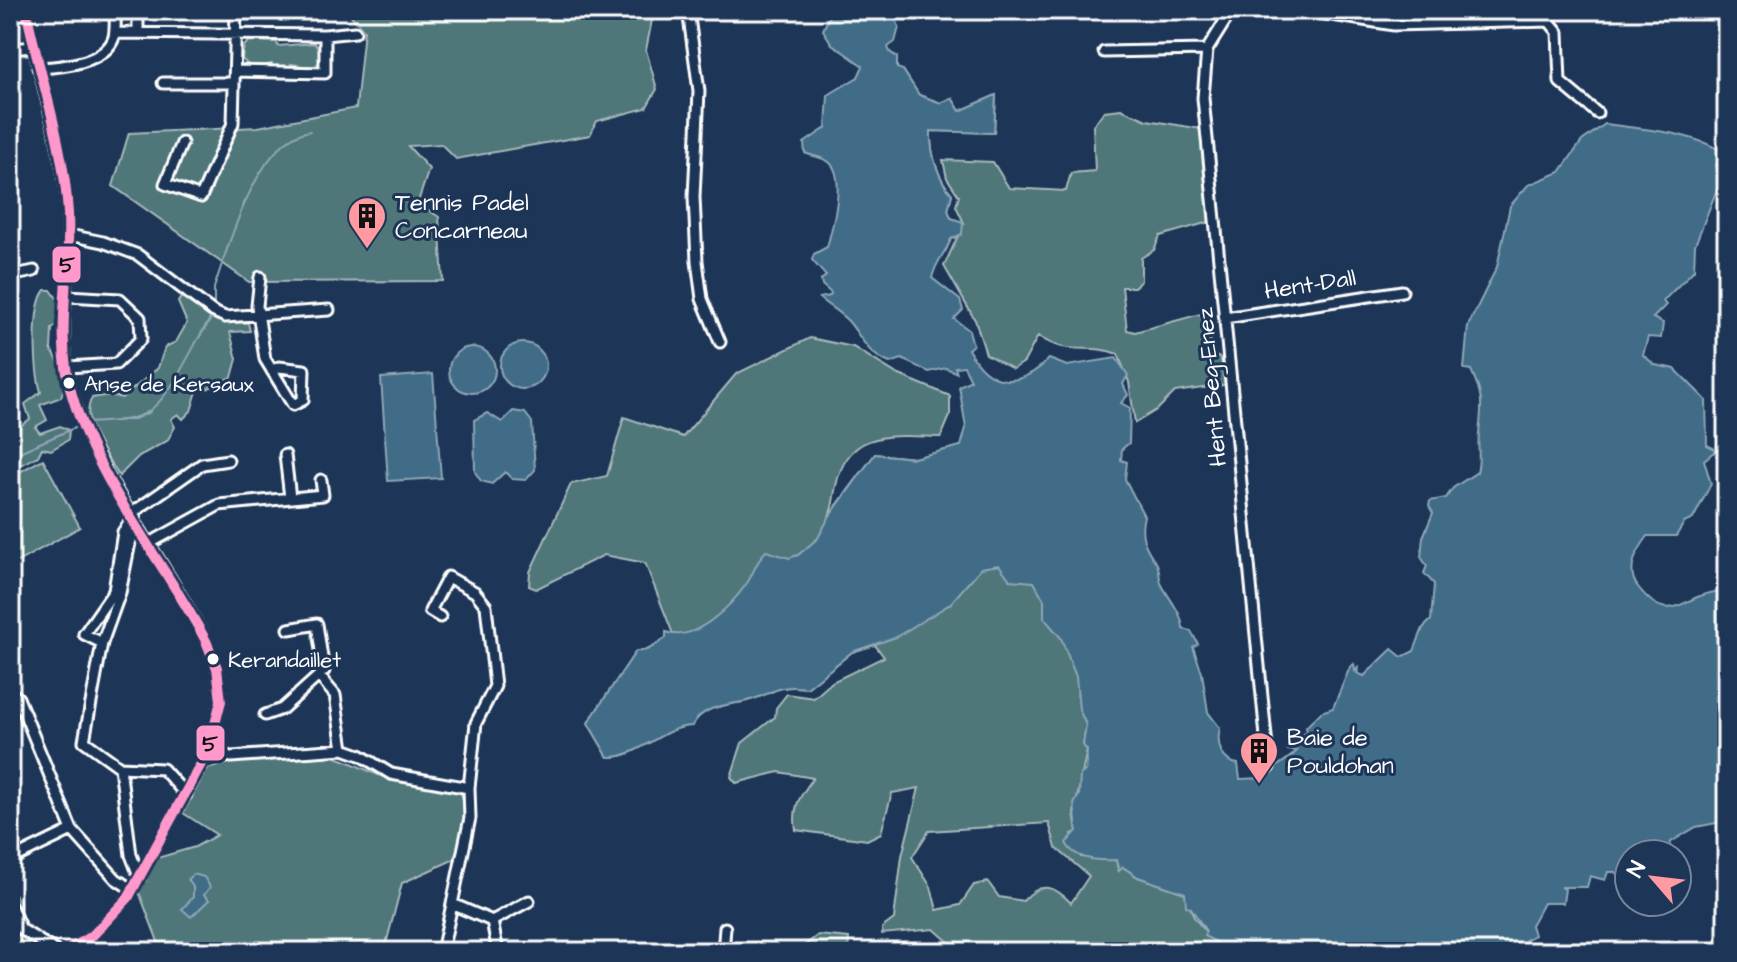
<svg xmlns="http://www.w3.org/2000/svg" width="1737" height="962" viewBox="0 0 1737 962" font-family="'Architects Daughter',sans-serif">
	<rect width="100%" height="100%" fill="#1d3557"/>
	<filter id="ink" filterUnits="userSpaceOnUse"><feTurbulence type="fractalNoise" baseFrequency=".0125" numOctaves="2"/><feDisplacementMap in="SourceGraphic" scale="16" xChannelSelector="R" yChannelSelector="G"/><feConvolveMatrix kernelMatrix="1 2 1 2 8 2 1 2 1" color-interpolation-filters="sRGB"/></filter>
	<g filter="url(#ink)">
		<!-- green -->
		<path fill="#4f7679" stroke="#a7babc" stroke-width="2" fill-rule="evenodd" d="M346,10H654L646,50L657,89L646,108L597,121L590,135L456,159L441,144L408,146L429,169L419,199L421,205L439,217L443,281L249,282L113,186L129,133L258,127L356,108L364,30Z
			M249,41L277,42L278,46L314,43L319,49V62L314,68L291,64L290,68H273L272,64L251,68L242,59L244,46Z
			M903,70L919,95L941,103L952,98L960,111L996,95L994,133L931,131C930,153 938,179 952,194L948,210L951,218L964,223L956,206L959,196L947,178L943,160L993,162L1009,188L1066,191L1071,173L1095,171L1093,126L1104,111L1121,109L1147,120L1202,129L1209,222L1160,236L1154,250L1141,258V281L1134,287H1122L1127,330L1135,332L1204,313L1210,319L1211,355L1221,358L1225,385L1175,392L1158,409L1135,423L1129,382L1118,354C1087,342 1070,358 1038,336L1024,362L1013,369L986,354L975,320L944,266L958,236L951,239L946,250Z
			M45,290H51L61,304L60,323L52,329L51,350C60,360 67,383 61,397L40,405L47,420L35,427L40,433L60,426L69,430L68,440L51,450L42,448L38,456L17,467L10,463V434L30,419L25,404L41,392C35,371 31,307 45,290Z
			M181,297L217,321L248,323L250,331L230,332L237,359L232,377L207,389L198,388L191,411L183,419L178,414L171,419L175,427L167,441L139,456L119,476C107,455 78,422 92,398L109,395L122,398L158,368L165,347L176,342L187,323L178,302Z
			M810,338L853,347L897,374L950,396V416L941,437C894,436 848,427 836,486C833,497 834,505 829,516L875,454L914,458L961,446L1043,517L1105,758L1077,694L1086,725L1083,745L1087,750L1074,813L1077,832L1072,834L1081,857L1116,860L1118,870L1123,867L1138,877L1185,893L1194,917L1222,952H960L934,929L882,934V928L894,919L902,856L919,788L892,793L881,833L867,840L796,830C792,805 800,797 813,778L779,772L736,783L731,777L742,743L775,717L776,708L787,694L814,698L832,682L884,657L875,645L852,652L807,688C773,684 774,694 747,701C726,706 703,705 692,726C663,726 637,759 608,757L588,723L636,651C649,653 655,644 666,638V632L673,634L645,563L604,555L536,589L529,586L530,572L571,484L607,476L624,417L683,437L736,374ZM1049,823L1056,848L1089,876L1071,903C1054,885 1040,881 1023,901L999,897L988,882L974,885L960,905L937,910L931,887L912,857L929,831Z
			M43,459L80,527L10,566V477Z
			M328,755C351,760 366,772 387,778C412,785 437,784 461,793L465,806L457,858L402,883L384,952H162L139,892L157,858L195,847L217,835L183,813L207,769L229,763Z
			M10,888L20,902C14,929 41,934 46,952H10Z
			M818,935L849,938L848,952H796Z"/>
		<!-- water -->
		<path fill="#416c87" stroke="#8da7b7" stroke-width="2" d="M832,10H892L899,27L895,42L888,47L890,52L897,57V68L903,70L919,95L941,103L952,98L960,111L996,95L994,133L931,131C930,153 938,179 952,194L948,210L951,218L963,222L962,234L951,239C945,254 936,261 932,278L960,300L963,310L954,319L969,330L973,345L968,349C989,388 1019,389 1049,359L1067,366L1116,358L1128,375L1123,384L1128,395L1121,403L1130,408L1129,443L1122,449L1121,460L1127,462L1125,479L1144,516C1139,535 1145,547 1155,561C1161,568 1158,578 1162,585C1169,599 1183,614 1183,629L1191,631L1198,644L1193,647L1202,673L1208,712L1220,728C1216,744 1221,762 1238,764L1240,779L1262,778C1275,766 1286,762 1297,751L1287,750L1297,747L1298,736L1307,732L1306,727L1321,712L1333,708L1350,667L1354,664L1355,671L1359,667L1357,673L1364,676L1392,649L1402,657L1414,651L1423,628L1431,620L1434,584L1424,573L1427,566L1421,557L1423,537L1433,513L1429,506L1430,501L1446,498L1453,488L1477,472C1481,458 1477,448 1479,434C1482,404 1484,398 1471,370L1464,369L1468,326L1497,267L1510,206L1528,185L1560,172L1582,141L1605,124C1647,130 1690,131 1727,154L1716,165L1721,179L1695,245L1694,270L1663,301L1666,305L1653,318L1663,323L1661,338L1648,337L1643,355L1655,365L1675,369L1706,400L1707,445L1717,450L1704,460L1711,484L1693,519L1684,523L1676,536H1648C1637,551 1625,570 1638,587C1674,633 1683,588 1727,592V821L1696,827L1671,842L1670,849L1665,846V854H1629V872H1623L1621,878L1615,872H1608L1605,880L1590,876L1587,887H1561L1565,889L1563,903H1543L1531,925L1534,935L1526,940L1523,952H1222L1216,942L1204,936L1206,931L1191,908L1186,906L1185,893L1138,877L1123,867L1119,871L1116,860C1101,861 1075,861 1066,843L1077,831L1074,804L1079,795L1080,775L1086,770L1087,750L1083,745L1086,725L1079,709L1076,677L1061,638L1044,618V600L1034,582L1010,580L999,565L981,568L950,604L896,637L852,652L807,688C773,684 774,694 747,701C726,706 703,705 692,726C663,726 637,759 608,757L588,723L636,651C649,653 655,644 666,638V632C694,644 732,605 747,583C754,573 756,561 766,551L789,558L798,555L818,538L829,517L875,454L914,458L961,446L966,428L959,386L971,380L964,366L955,367L957,373L946,368L929,372L902,359L890,363C867,354 863,339 849,322C840,312 828,306 819,298L830,296L831,293L822,285L821,280L826,276L812,260L814,254L827,247C832,229 847,177 829,162C823,157 811,156 805,153L804,143L826,128L828,95L858,77L863,66L832,44L823,30Z
			M500 366a23 23 0 1 1 46 0a23 23 0 1 1-46 0Z
			M449 370a23 23 0 1 1 46 0a23 23 0 1 1-46 0Z
			M433,374L441,478L388,481L381,378Z
			M513,411L525,413L532,422L535,470L526,480L512,479L505,472L492,484L481,481L475,472L474,420L487,413L502,422Z
			M193,874L204,877L210,887L204,895L209,900L191,917L182,909L193,897V887L188,879Z"/>
		<g fill="none" stroke-linecap="round" stroke-linejoin="round">
			<!-- stream -->
			<path stroke="#8da7b7" stroke-width="2" d="M1720,162L1727,174
				M240,213L245,201
				M214,306V288C229,244 258,138 310,131
				M195,344L211,319
				M118,420H132L150,412
				M88,423C105,422 129,422 144,414C172,400 193,342 212,316
				M10,456L79,426"/>
			<!-- minor casing -->
			<g stroke="#fff" stroke-width="15">
				<path id="minor" d="M26,10C38,75 64,148 68,213C71,272 55,338 72,395C98,479 166,561 206,641L217,668L221,701L208,751L128,898L93,935L65,952
					M688,10L699,91L694,197L697,261L702,299L720,342
					M1232,10L1207,50L1203,98L1269,767
					M1301,10L1394,25L1549,21L1558,32L1560,82L1597,113
					M1455,23V10
					M115,33L325,35L355,32
					M138,33V10
					M10,49L34,47
					M1104,52L1207,50
					M38,68C61,67 106,63 114,37C116,28 115,18 115,10
					M235,71L325,73V35
					M163,83H234
					M182,143L165,184L201,197L233,123L236,10
					M10,210V211
					M69,235L103,242L138,255L212,311L225,317L329,310
					M10,276L34,271
					M260,277L257,306L265,359L293,405L303,400L304,370L279,367L272,371
					M68,296L120,299L140,318L141,339L116,364L68,367
					M1225,318L1402,291
					M285,455L290,498
					M132,513L202,464L228,460
					M135,517L120,593L102,643L84,741L120,767L163,769L186,795
					M150,543L219,505L323,495L321,480
					M440,617L430,611L448,577L475,592L486,606L495,686L476,723L469,788L470,818L442,952
					M102,643L84,634L114,591L123,532L132,519
					M319,676L335,695L343,749
					M10,692L18,698L72,830L116,879L133,890
					M265,715L282,709L324,671L317,624L289,629
					M208,751L231,757L343,749L360,755L391,774L469,788
					M120,767L131,855L140,878
					M10,860L72,830
					M452,904L492,921
					M10,905L21,929L57,952
					M492,921L529,901
					M492,921L498,952
					M723,952L725,928"/>
			</g>
			<!-- minor -->
			<use href="#minor" stroke="#1d3557" stroke-width="9"/>
			<!-- bus-1 casing -->
			<g stroke="#1d3557" stroke-width="16">
				<path id="bus-1" d="M26,10C40,77 64,144 68,213C71,273 54,336 72,395C98,484 163,560 206,641L217,668L221,701L208,751L128,898L93,935L65,952"/>
			</g>
			<!-- bus-1 -->
			<use href="#bus-1" stroke="#f9c" stroke-width="10"/>
		</g>
	</g>
	<!-- icons -->
	<defs>
		<g id="building-pin" transform="scale(2)"><path d="M0 17L-7.5 6A9.5 9.5 0 1 1 7.5 6Z" fill="#ff9aa2" stroke="#1d3557"/><path d="M-4-6H4V6H1V3H-1V6H-4ZM-2.5-4.3h1.7v1.8h-1.7ZM.8-4.3h1.7v1.8H.8ZM-2.5-1h1.7V.8h-1.7ZM.8-1h1.7V.8H.8Z" fill="#111"/></g>
	</defs>
	<g fill-rule="evenodd">
		<use href="#building-pin" x="367" y="216"/>
		<use href="#building-pin" x="1259" y="751"/>
	</g>
	<!-- markers -->
	<g fill="#fff" stroke="#1d3557" stroke-width="3">
		<circle cx="69" cy="383" r="7"/>
		<circle cx="213" cy="659" r="7"/>
	</g>
	<g text-anchor="middle" stroke-width="6" stroke-linejoin="round" paint-order="stroke">
		<!-- bus labels -->
		<g font-size="22" fill="#fff" stroke="#1d3557" text-anchor="start">
			<text x="84" y="391">Anse de Kersaux</text>
			<text x="228" y="667">Kerandaillet</text>
		</g>
		<!-- poi labels -->
		<g font-size="24" fill="#fff" stroke="#1d3557" text-anchor="start">
			<text x="395" y="210">Tennis Padel<tspan x="395" dy="28">Concarneau</tspan></text>
			<text x="1287" y="745">Baie de<tspan x="1287" dy="28">Pouldohan</tspan></text>
		</g>
		<!-- street labels -->
		<g font-size="24" fill="#fff" stroke="#1d3557">
			<text transform="translate(1310 284) rotate(-9)" y="8">Hent-Dall</text>
			<text transform="translate(1211 387) rotate(-95)" y="8">Hent Beg-Enez</text>
		</g>
	</g>
	<g stroke="#1d3557" stroke-width="3">
		<rect x="51" y="245" width="31" height="39" rx="8" fill="#f9c"/>
		<rect x="195" y="724" width="31" height="38" rx="8" fill="#f9c"/>
	</g>
	<g font-size="22" text-anchor="middle" font-weight="bold" fill="#111">
		<text x="67" y="272">5</text>
		<text x="210" y="751">5</text>
	</g>
	<!-- margin -->
	<rect width="1737" height="962" fill="none" stroke="#1d3557" stroke-width="40"/>
	<rect x="20" y="20" width="1697" height="922" fill="none" stroke="#fff" stroke-width="3" filter="url(#ink)"/>
	<!-- north arrow -->
	<g transform="translate(1653 878) rotate(298)"><circle r="38" fill="#1d3557" stroke="#77869a" stroke-width="2"/>
	<path d="M0-6L14 30L0 20L-14 30Z" fill="#ff9aa2"/>
	<text y="-12" font-size="22" font-weight="bold" text-anchor="middle" fill="#ffffff">N</text>
	</g>
</svg>
